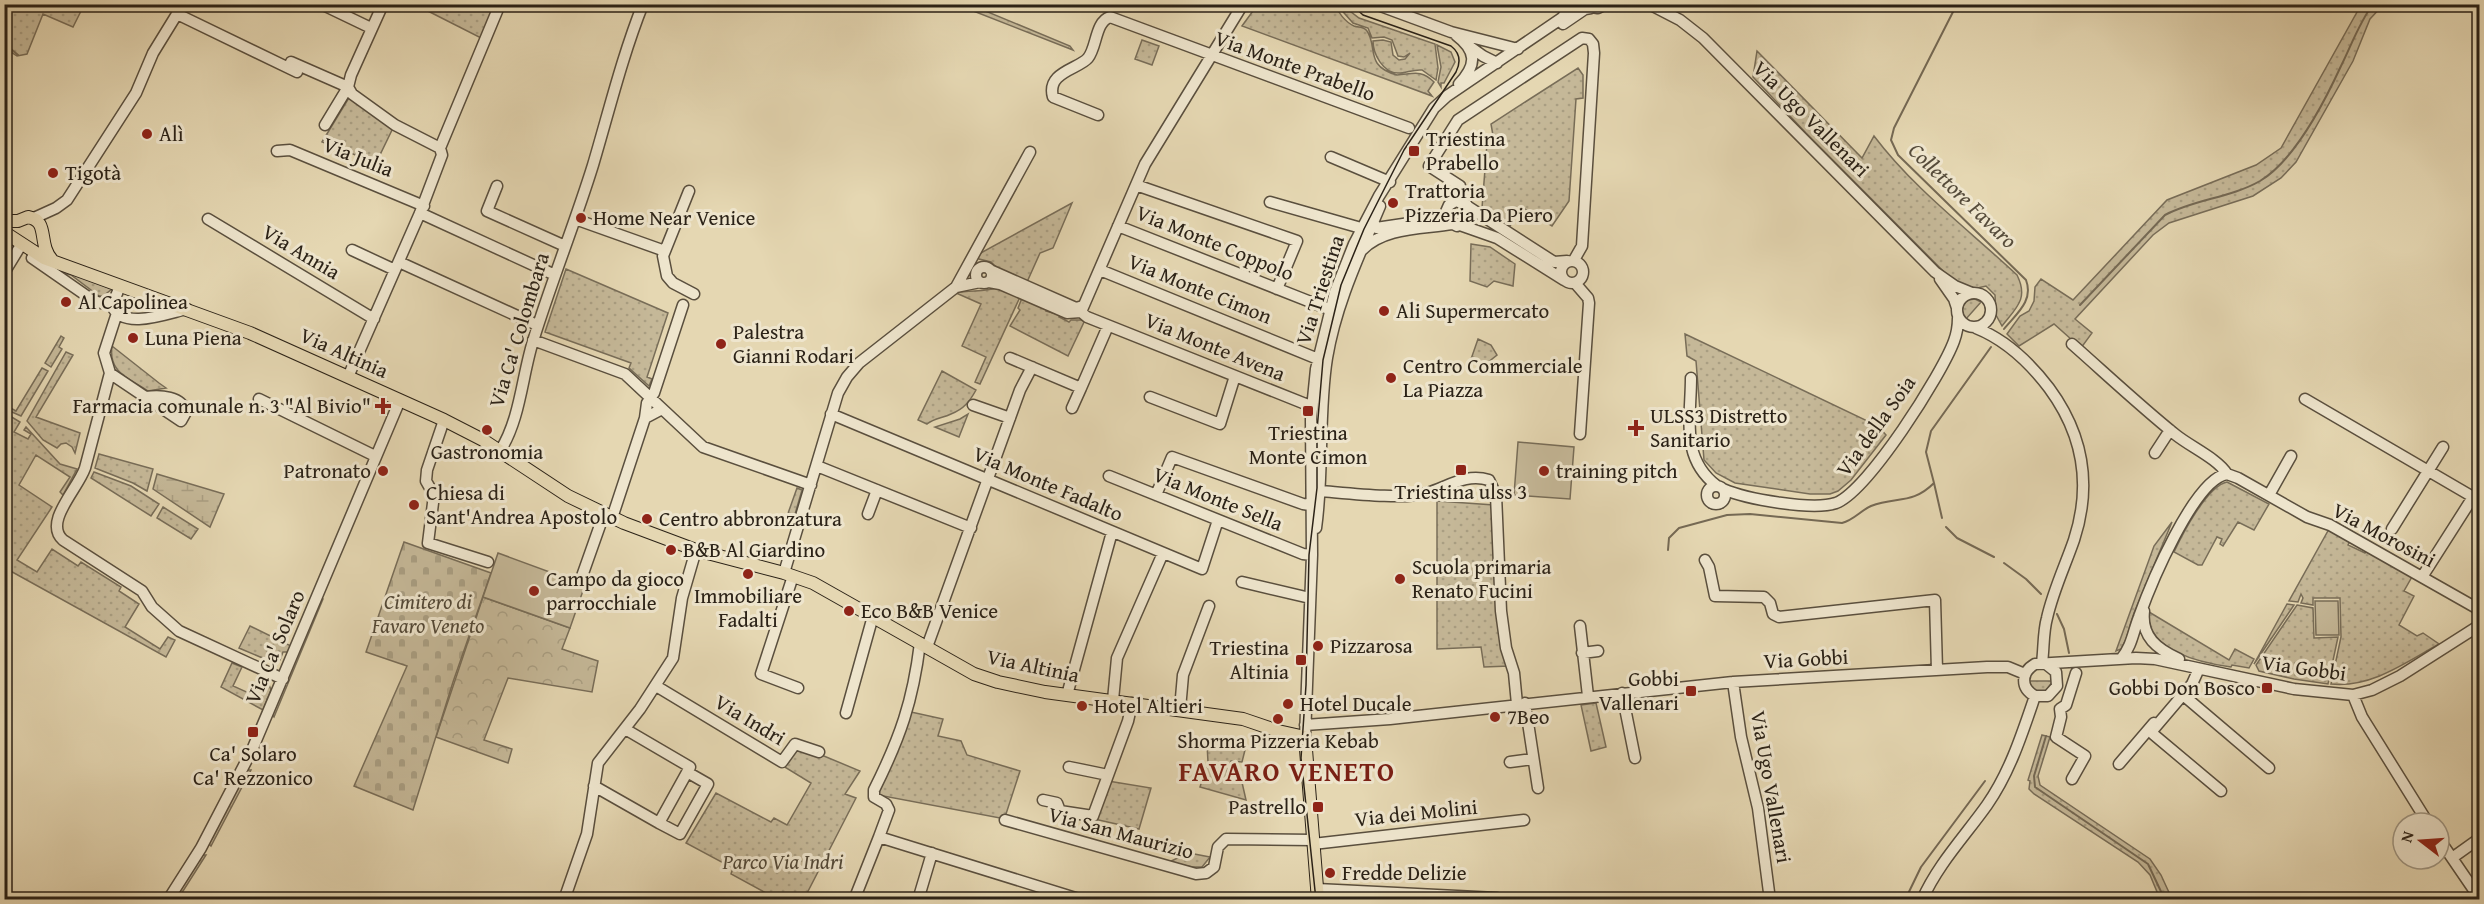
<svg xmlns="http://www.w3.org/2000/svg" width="2484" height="904" viewBox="0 0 2484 904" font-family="'Gentium Book Plus',serif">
	<defs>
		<pattern id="grass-dots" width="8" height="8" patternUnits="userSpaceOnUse" patternTransform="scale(1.5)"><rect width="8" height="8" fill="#c5b898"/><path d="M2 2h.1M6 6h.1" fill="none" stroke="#a99e82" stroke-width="1.8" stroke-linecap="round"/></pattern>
		<pattern id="forest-crowns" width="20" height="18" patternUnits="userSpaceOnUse" patternTransform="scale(1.5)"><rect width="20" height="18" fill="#c5b898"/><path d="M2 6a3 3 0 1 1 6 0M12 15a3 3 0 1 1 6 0" fill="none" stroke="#a99e82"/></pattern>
		<pattern id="wetland-marsh" width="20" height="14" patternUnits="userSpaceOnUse" patternTransform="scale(1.5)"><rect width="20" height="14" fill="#c5b898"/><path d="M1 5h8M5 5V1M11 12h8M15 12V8" fill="none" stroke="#a99e82"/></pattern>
		<pattern id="cemetery-stones" width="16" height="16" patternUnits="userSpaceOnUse" patternTransform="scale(1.5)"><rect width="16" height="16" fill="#c5b898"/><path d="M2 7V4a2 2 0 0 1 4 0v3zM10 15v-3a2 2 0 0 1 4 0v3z" fill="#a99e82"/></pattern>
	</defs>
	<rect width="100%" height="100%" fill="#e5d7b2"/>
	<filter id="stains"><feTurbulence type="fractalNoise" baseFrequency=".00333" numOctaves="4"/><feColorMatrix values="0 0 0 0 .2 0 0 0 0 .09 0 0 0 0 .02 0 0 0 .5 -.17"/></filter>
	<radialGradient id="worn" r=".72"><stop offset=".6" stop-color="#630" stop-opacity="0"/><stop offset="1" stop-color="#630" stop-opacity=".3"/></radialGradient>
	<!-- grass -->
	<path fill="url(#grass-dots)" stroke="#786d58" stroke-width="1.5" d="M1258,4L1335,5C1338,12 1345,22 1354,26C1359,28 1363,26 1367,31C1378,46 1364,66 1397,75C1413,74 1421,69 1434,82L1428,91L1432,96L1242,26Z
		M4,5L5,4L84,5L73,27L43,14L27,54L17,56L5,48Z
		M416,5H496L481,38Z
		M1337,5H1342L1359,18L1435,44L1438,68L1436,80L1422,70C1414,69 1406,73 1398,73C1383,73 1373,54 1373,41L1383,40L1391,42L1393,55L1399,60L1405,59L1410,53L1404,57L1398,56L1392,40L1384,37L1372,38L1368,28L1353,23Z
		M2361,5H2383L2370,19L2353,61L2296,162L2281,178L2253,196L2169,223L2153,235L2075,319L2092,333L2081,348L2054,324L2019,346L2007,334L2020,316L2029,311L2034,301L2035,287L2041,279L2073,300L2167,200L2256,165L2281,148Z
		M1142,40L1159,46L1152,65L1135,59Z
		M1437,45L1451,52L1455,62L1444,83H1441V87L1438,82L1441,67Z
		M1757,51L1862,158L1874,136C1914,189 1969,230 2017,275C2029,299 2016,308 2002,326L1996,315L1995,295L1986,286L1973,289L1956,284L1806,133L1753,77Z
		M1578,68L1583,75V98L1576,99L1569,201L1552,226L1522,207L1510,226L1482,208L1487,143L1494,141L1491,124Z
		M350,96L393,128L376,163L322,142Z
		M1072,203L1053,248L1040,253L1027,282L998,269L991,262L979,259L977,255Z
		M1471,244L1490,247L1515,264L1513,286L1494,281L1487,287L1470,281Z
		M58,268L112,289L103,296H99L71,275L58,272Z
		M566,269L668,313L647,377L652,379L649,386L629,368L631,363L545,332Z
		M996,288L1020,297L980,384L975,382L986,357L962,346L981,304L956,293C969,290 985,292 996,288Z
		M1022,298L1047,309L1046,311L1060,315L1059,317L1069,322L1071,320H1085L1068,356L1010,326L1020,310L1018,308Z
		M1975,299L1981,302L1966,319C1960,313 1961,306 1968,300Z
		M1685,334L1878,426L1886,435L1851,480L1838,491L1830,494H1810L1735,483L1716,473L1704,460L1696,361L1687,356Z
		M61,336L64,338L59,347L62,349L51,367L45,363Z
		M1478,339L1491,345L1497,355L1487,363L1470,362Z
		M112,346L159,383L166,388L148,391C129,378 108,373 112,346Z
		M66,352L73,355L36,417L80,433L75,453L72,447L66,443L61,444L57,448L43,440L27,421Z
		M42,368L48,371L21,416L5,409V405L16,411Z
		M942,371L976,390C970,401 964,409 951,414C943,418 934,418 927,424L918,420Z
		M5,413L20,422L14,432L28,439L31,434L24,430L26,427L60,464L77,469L63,495L60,492L70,477L36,455L19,485L52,507L17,560L37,572L52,549L78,566L81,562L121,587L119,591L139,604L125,627L160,649L168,637L175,640L166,657L5,568L4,435L8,425L5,423Z
		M968,414L959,437L935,427L960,419Z
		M99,454L153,469L147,491L133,483L95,468Z
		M94,472L131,486L159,504L151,516L91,478Z
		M2227,482L2269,504L2254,530L2238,522L2223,546L2220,544L2222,539L2217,537L2202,565H2198L2174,552C2182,535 2207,486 2227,482Z
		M797,488L802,490L793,521L786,519Z
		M1437,501L1494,505L1509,666L1484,667L1481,647L1437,649Z
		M163,507L198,529L191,539L157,518Z
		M2172,522L2134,613L2126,639L2121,649L2116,651L2154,546Z
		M2329,529L2350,541L2348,545L2365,553L2367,550L2413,575L2404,591L2414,596L2399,625L2417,636L2423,633L2439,644C2405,663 2371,688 2331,684L2341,637L2340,598H2313V605L2301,603L2303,598L2301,594L2298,602L2289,601Z
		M320,598L323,599L274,717L272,715Z
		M2287,604L2294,605L2254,664Z
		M2297,605L2313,608L2314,638L2338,637L2328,684L2294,679L2259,671L2256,665Z
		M2149,612L2229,660L2235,649L2254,659L2249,668L2232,665L2231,667C2202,663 2145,651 2149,612Z
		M250,626L291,646L288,652H283L280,660L274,663L239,648Z
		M232,663L242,667L233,686L260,698L268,682L271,690L263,710L221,687Z
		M2029,681H2053L2045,692C2036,692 2032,690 2029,681Z
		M1596,703L1606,747L1591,751L1581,705Z
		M911,712L943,719L938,736L961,741L967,755L1020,771L1006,814L1000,818L878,795Z
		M2042,735L2050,737L2038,776L2040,785L2150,859L2161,875L2172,899H2160L2150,875L2138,862L2034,794L2029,789L2030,781L2028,780Z
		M795,744L860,771L845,794L856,798L804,899H777L731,874L733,868L686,843L716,793L771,822L774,818L787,825L811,783L783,766Z
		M1207,744L1227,748L1246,746L1242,762L1231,761L1226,776L1241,778L1246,800L1200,787L1208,762Z
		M247,770H251L211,846L208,843Z
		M1108,781L1151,788L1139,829L1094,819Z
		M1184,852L1210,857L1202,867H1192L1169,862L1180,857Z
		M201,855H206L178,899V894Z"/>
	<!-- forest -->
	<path fill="url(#forest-crowns)" stroke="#786d58" stroke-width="1.5" d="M958,5H971L1070,46L1073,50Z
		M483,597L570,628L562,649L598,661L592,692L508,678L484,740L512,749L508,763L436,737Z"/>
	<!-- wetland -->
	<path fill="url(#wetland-marsh)" stroke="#786d58" stroke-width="1.5" d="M157,474L224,494L210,527L153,489Z"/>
	<!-- cemetery -->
	<path fill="url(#cemetery-stones)" stroke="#786d58" stroke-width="1.5" d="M404,542L491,573L453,682L413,810L354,786L407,666L366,652Z"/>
	<!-- pitch -->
	<path fill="#c5b898" stroke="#786d58" stroke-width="1.5" d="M1518,442L1574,447L1570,499L1514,495Z
		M498,553L585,585L570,628L483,597Z
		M2315,601H2338L2339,635H2316Z"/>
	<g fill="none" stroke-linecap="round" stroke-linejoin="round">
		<!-- stream -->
		<path stroke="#756954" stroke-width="2" d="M1957,4L1894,128L1891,140L1898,155L2026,280C2034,301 2016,314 2004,329
			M4,43L18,55
			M2080,305L2165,215C2195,199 2230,198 2260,181C2295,160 2324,103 2341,66C2351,46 2359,23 2373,4
			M1934,483L1942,518
			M1946,527L1957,538L1994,557
			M1668,550L1669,538L1679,528L1727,515L1750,514L1842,523C1854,520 1860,511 1871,506C1896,496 1912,505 1934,483L1926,452L1931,431L1991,347
			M2004,563L2026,579L2041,594
			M2057,614L2064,629L2069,653
			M2046,736L2034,776L2035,787L2148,864L2165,900
			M1905,900L1921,867L1985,781"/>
		<!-- minor casing -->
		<g stroke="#5a4f3e" stroke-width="13">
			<path id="minor" d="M321,4L371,28
				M1375,4L1451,32L1518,49
				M1649,4L1680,20L1703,38L1935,272L1955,286L1972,293
				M1586,6L1598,8L1606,4
				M1563,24L1585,9L1591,8
				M1456,35C1477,51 1477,65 1459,84
				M1469,46L1483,56L1497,63
				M291,62L348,87L325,125
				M1098,115L1053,97C1046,72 1079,69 1088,58C1097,47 1095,22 1110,17L1409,128
				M440,148L500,4
				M277,151L290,150L424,206
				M1331,157L1390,182
				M1136,185L1297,241L1277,289
				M497,186L487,211L565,246
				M689,191L663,256L667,276L673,283L694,294
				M1460,201V186L1429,166L1458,120L1582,38L1589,39L1593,44L1594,53L1582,246L1574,260
				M1270,202L1368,230
				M1467,206L1554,262L1567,261
				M420,213L555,275
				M34,218L56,208L67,200L136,93L153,53L177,14L297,72
				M208,219L374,319
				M575,219L665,251
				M1373,223L1376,228L1437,219L1445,214L1449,205L1456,201L1467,205L1470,213L1468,221L1457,226L1449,222L1445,214
				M1460,225L1497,238L1564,280
				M1118,226L1331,310
				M352,250L395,270
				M1362,250C1384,227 1423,229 1452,224
				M32,258L94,301L112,306
				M1561 272a11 11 0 1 1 22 0a11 11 0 1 1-22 0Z
				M399,262L537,325
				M976 275a8 8 0 1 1 16 0a8 8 0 1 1-16 0Z
				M990,270L1076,308L1083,306
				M1100,270L1318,359
				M4,273L21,245
				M1940,279L1954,299L1957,308
				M989,282L1000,284L1067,313L1081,312L1145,164L1243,4
				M1575,283L1588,298L1589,303L1580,434
				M120,286L112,306C123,331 168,313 187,309
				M956,287L1030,152
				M1957 310a17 17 0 1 1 34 0a17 17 0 1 1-34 0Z
				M1081,312L1087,317L1308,405
				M117,313L104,353L110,373L85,468C78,489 43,522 63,540L142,591L152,607L179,631L283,679
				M1976,328C2006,340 2030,363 2049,388C2083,434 2092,485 2074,540C2065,566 2053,591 2047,618C2043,632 2044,648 2042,663
				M533,340L625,374L703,447L811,485
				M2072,344C2106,374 2140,406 2176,435C2191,447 2218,459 2227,474
				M1010,358L1081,388L1108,326
				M110,373L114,376L181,421L186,412C182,396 160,395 146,397
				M348,377L420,213L442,155L440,148L395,125L352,94L348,87L351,75L383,4
				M1691,378C1691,418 1680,458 1717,486
				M1150,397L1220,424L1235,376
				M259,399L375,456
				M2305,399L2473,497L2422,577
				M973,405L1010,418
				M1072,408L1081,388
				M662,409L645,418L647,403L654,393L683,305
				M831,414L1202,569L1218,520
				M444,420L427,470L426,481L434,495L428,543L488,562
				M500,451C521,418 522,374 534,338C552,280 575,223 593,165C609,111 622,57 643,4
				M2155,453L2170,430
				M817,466L971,528
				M1109,476L1303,554L1312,555
				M1707 495a9 9 0 1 1 18 0a9 9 0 1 1-18 0Z
				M1723,489C1746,499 1813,511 1836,503C1868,491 1942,374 1954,341C1957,333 1958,326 1958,318
				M1321,491C1346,493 1405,500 1427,493C1448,487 1465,473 1489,480L1496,495L1501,611L1506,648L1514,673L1517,704
				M1156,495L1172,457L1303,504L1310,505
				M2269,495L2291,456
				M868,514L877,490
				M612,518L645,418
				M1316,528C1324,472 1318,414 1327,358C1336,304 1359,256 1380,206
				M2392,529L2443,447
				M1705,560L1709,567L1715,596L1764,597L1770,603L1773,614L1779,617L1935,600L1937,670
				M784,573L838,393L847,377L859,363L956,287L980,282
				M793,576L761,674L798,688
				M581,579L604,514
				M1242,582L1310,598
				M2144,611C2141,637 2157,649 2179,659
				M1580,626L1588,696
				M920,643C913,701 900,738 874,790V797L886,804L889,810L879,837L1082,900
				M927,647L1020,390L1032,367
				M1582,653L1598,651
				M2121,659C2132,646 2133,632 2139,617C2150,586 2194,479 2227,474L2238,478L2307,517L2330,525L2480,610
				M2046,664L2056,672L2057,686L2048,696H2035C2020,688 2021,672 2035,664L2136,658L2155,659L2294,689L2353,695L2372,690L2400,676L2480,625
				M2197,673L2192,684L2152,731L2153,734L2221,791
				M1733,682L1741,737L1758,808L1770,900
				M656,686L782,762L795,744L819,752
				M1622,693L1635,758
				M1067,695L1112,532
				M2183,695L2269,768
				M2353,695L2362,717L2428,823
				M1113,700L1117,658L1163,553
				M1525,703L1538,788
				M1180,709L1183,675L1209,606
				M846,713L873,616
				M1305,725L1390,719L1733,682L1987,667H2008L2025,674
				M1305,737L1312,555L1311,419L1316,369L1335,292L1354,244L1379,196L1434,108L1447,96L1562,18L1573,4
				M1510,762L1533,759
				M2119,764L2154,723
				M1069,767L1108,775
				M2072,779L2085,756L2056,737L2061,717L2060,709L2066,705L2076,673
				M594,786L659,823L690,767L625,729
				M1043,800L1057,803L1060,811L1093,816L1128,721L1132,703
				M1005,820L1196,874L1206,873L1214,867L1218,847L1226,839L1313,840
				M659,823L680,834L708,784L687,772
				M2439,839L2480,899
				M1313,844L1524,820
				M2452,858L2480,838
				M1317,889L1497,898
				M168,900L201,848L252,750L400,400
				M564,900L587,834L598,763L640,709L673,658L682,598L696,550
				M854,900L879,837
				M918,900L932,853
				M1922,900C1938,864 1965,836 1987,805C2010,772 2022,734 2035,696"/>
		</g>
		<!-- major casing -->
		<g stroke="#2b2217" stroke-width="14">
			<path id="major" d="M4,221H18L28,217C50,221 37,243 52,260
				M4,232L44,258L250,333L444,420L483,440L568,496L624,523L696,550L784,573L813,583L974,674L998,682L1045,692L1243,719L1278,731L1305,737L1318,900
				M1276,733L1290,743H1305"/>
		</g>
		<!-- minor -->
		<use href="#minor" stroke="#eee5cd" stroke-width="10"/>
		<!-- major -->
		<use href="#major" stroke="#e5d7b2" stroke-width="12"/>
		<!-- tram -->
		<path stroke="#2b2217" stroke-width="1.5" d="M1316,900L1301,758L1306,685L1309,555L1317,488V430L1323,360L1341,285L1364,229L1404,150L1456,72C1461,62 1460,53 1451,46L1363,15L1351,4"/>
	</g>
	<!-- markers -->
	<g fill="#8f2418" stroke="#eee5cd" stroke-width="2">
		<circle cx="147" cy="134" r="6"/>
		<rect x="1408" y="145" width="12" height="12" rx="3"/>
		<circle cx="53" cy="173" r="6"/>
		<circle cx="1393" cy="203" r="6"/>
		<circle cx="581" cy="218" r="6"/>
		<circle cx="66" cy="302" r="6"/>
		<circle cx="1384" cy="311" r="6"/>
		<circle cx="133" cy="338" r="6"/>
		<circle cx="721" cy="344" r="6"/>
		<circle cx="1391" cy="378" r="6"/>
		<path d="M380 397h6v6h6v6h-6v6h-6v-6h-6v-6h6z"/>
		<rect x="1302" y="405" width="12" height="12" rx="3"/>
		<path d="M1633 419h6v6h6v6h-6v6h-6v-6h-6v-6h6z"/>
		<circle cx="487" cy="430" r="6"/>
		<rect x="1455" y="464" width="12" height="12" rx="3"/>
		<circle cx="383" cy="471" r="6"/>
		<circle cx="1544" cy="471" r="6"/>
		<circle cx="414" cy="505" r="6"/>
		<circle cx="647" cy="519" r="6"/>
		<circle cx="671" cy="550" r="6"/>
		<circle cx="748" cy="574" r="6"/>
		<circle cx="1400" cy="579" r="6"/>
		<circle cx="534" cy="591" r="6"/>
		<circle cx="849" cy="611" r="6"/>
		<circle cx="1318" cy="646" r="6"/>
		<rect x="1295" y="654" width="12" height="12" rx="3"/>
		<rect x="2261" y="682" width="12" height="12" rx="3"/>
		<rect x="1685" y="685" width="12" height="12" rx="3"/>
		<circle cx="1288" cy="704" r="6"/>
		<circle cx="1082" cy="706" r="6"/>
		<circle cx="1495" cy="717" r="6"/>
		<circle cx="1278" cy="719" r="6"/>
		<rect x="247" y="726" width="12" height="12" rx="3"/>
		<rect x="1312" y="801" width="12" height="12" rx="3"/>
		<circle cx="1330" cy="873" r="6"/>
	</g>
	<g text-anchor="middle" stroke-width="6" stroke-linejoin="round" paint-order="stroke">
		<!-- street labels -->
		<g font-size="21" fill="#2b2217" stroke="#eee5cd">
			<text transform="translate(1295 66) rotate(20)" y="7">Via Monte Prabello</text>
			<text transform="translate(1811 119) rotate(45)" y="7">Via Ugo Vallenari</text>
			<text transform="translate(358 157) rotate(22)" y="7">Via Julia</text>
			<text transform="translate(1215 243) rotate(22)" y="7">Via Monte Coppolo</text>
			<text transform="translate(301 252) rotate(31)" y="7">Via Annia</text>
			<text transform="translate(1200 289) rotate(22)" y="7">Via Monte Cimon</text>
			<text transform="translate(1320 290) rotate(-72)" y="7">Via Triestina</text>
			<text transform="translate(519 330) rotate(-73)" y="7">Via Ca' Colombara</text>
			<text transform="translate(1215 347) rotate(22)" y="7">Via Monte Avena</text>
			<text transform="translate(344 353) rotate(24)" y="7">Via Altinia</text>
			<text transform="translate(1876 426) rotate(-54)" y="7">Via della Soia</text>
			<text transform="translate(1048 484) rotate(23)" y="7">Via Monte Fadalto</text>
			<text transform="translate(1218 499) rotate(22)" y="7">Via Monte Sella</text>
			<text transform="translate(2384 535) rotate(28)" y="7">Via Morosini</text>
			<text transform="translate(275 647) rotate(-67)" y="7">Via Ca' Solaro</text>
			<text transform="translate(1806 659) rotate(-3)" y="7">Via Gobbi</text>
			<text transform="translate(1033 666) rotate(12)" y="7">Via Altinia</text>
			<text transform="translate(2304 668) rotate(8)" y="7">Via Gobbi</text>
			<text transform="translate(750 720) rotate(31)" y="7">Via Indri</text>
			<text transform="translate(1771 787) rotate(80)" y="7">Via Ugo Vallenari</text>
			<text transform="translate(1416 813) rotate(-6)" y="7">Via dei Molini</text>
			<text transform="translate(1121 833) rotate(15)" y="7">Via San Maurizio</text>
		</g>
		<!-- poi labels -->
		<g font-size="21" fill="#2b2217" stroke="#eee5cd" text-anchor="start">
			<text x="159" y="141">Alì</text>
			<text x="1426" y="146">Triestina<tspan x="1426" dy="24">Prabello</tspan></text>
			<text x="65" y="180">Tigotà</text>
			<text x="1405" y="198">Trattoria<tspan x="1405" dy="24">Pizzeria Da Piero</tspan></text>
			<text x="593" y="225">Home Near Venice</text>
			<text x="78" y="309">Al Capolinea</text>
			<text x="1396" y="318">Ali Supermercato</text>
			<text x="733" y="339">Palestra<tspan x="733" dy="24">Gianni Rodari</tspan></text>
			<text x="145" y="345">Luna Piena</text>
			<text x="1403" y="373">Centro Commerciale<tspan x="1403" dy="24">La Piazza</tspan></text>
			<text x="371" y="413" text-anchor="end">Farmacia comunale n. 3 "Al Bivio"</text>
			<text x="1650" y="423">ULSS3 Distretto<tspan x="1650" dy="24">Sanitario</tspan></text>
			<text x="1308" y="440" text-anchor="middle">Triestina<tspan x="1308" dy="24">Monte Cimon</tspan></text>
			<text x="487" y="459" text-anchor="middle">Gastronomia</text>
			<text x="371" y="478" text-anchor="end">Patronato</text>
			<text x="1556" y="478">training pitch</text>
			<text x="1461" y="499" text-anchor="middle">Triestina ulss 3</text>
			<text x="426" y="500">Chiesa di<tspan x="426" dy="24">Sant'Andrea Apostolo</tspan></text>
			<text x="659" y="526">Centro abbronzatura</text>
			<text x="683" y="557">B&amp;B Al Giardino</text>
			<text x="1412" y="574">Scuola primaria<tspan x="1412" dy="24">Renato Fucini</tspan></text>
			<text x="546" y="586">Campo da gioco<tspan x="546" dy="24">parrocchiale</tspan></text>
			<text x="748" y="603" text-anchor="middle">Immobiliare<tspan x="748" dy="24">Fadalti</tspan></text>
			<text x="861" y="618">Eco B&amp;B Venice</text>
			<text x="1330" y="653">Pizzarosa</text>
			<text x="1289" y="655" text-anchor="end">Triestina<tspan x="1289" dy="24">Altinia</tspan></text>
			<text x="1679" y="686" text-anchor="end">Gobbi<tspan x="1679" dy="24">Vallenari</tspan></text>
			<text x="2255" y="695" text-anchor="end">Gobbi Don Bosco</text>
			<text x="1300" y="711">Hotel Ducale</text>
			<text x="1094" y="713">Hotel Altieri</text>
			<text x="1507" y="724">7Beo</text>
			<text x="1278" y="748" text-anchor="middle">Shorma Pizzeria Kebab</text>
			<text x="253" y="761" text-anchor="middle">Ca' Solaro<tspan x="253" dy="24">Ca' Rezzonico</tspan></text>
			<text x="1306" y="814" text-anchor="end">Pastrello</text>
			<text x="1342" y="880">Fredde Delizie</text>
		</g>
		<!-- park labels -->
		<g font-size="21" font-style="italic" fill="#524837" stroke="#eee5cd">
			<text x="428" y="609">Cimitero di<tspan x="428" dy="24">Favaro Veneto</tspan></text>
			<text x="783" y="869">Parco Via Indri</text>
		</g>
		<!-- water labels -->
		<g font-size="22" font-style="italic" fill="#564c3b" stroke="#eee5cd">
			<text transform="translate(1963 195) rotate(44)" y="8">Collettore Favaro</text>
		</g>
		<!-- district labels -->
		<g font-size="27" font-weight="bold" letter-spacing="1.5" fill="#7a1f14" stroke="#eee5cd">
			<text x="1287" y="781">FAVARO VENETO</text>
		</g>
	</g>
	<!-- margin -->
	<rect width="2484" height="904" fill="none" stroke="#e5d7b2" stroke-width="24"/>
	<rect x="6" y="6" width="2472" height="892" fill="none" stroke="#2b2217" stroke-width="3"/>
	<rect x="12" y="12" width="2460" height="880" fill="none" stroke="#2b2217" stroke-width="1.5"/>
	<!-- north arrow -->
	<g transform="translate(2421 841) rotate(287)"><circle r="28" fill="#eee5cd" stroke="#a09784" stroke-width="1.5"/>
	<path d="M0-4.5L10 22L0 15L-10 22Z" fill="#8f2418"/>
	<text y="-9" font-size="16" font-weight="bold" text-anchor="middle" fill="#2b2217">N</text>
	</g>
	<rect width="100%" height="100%" filter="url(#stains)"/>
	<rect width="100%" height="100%" fill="url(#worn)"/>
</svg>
